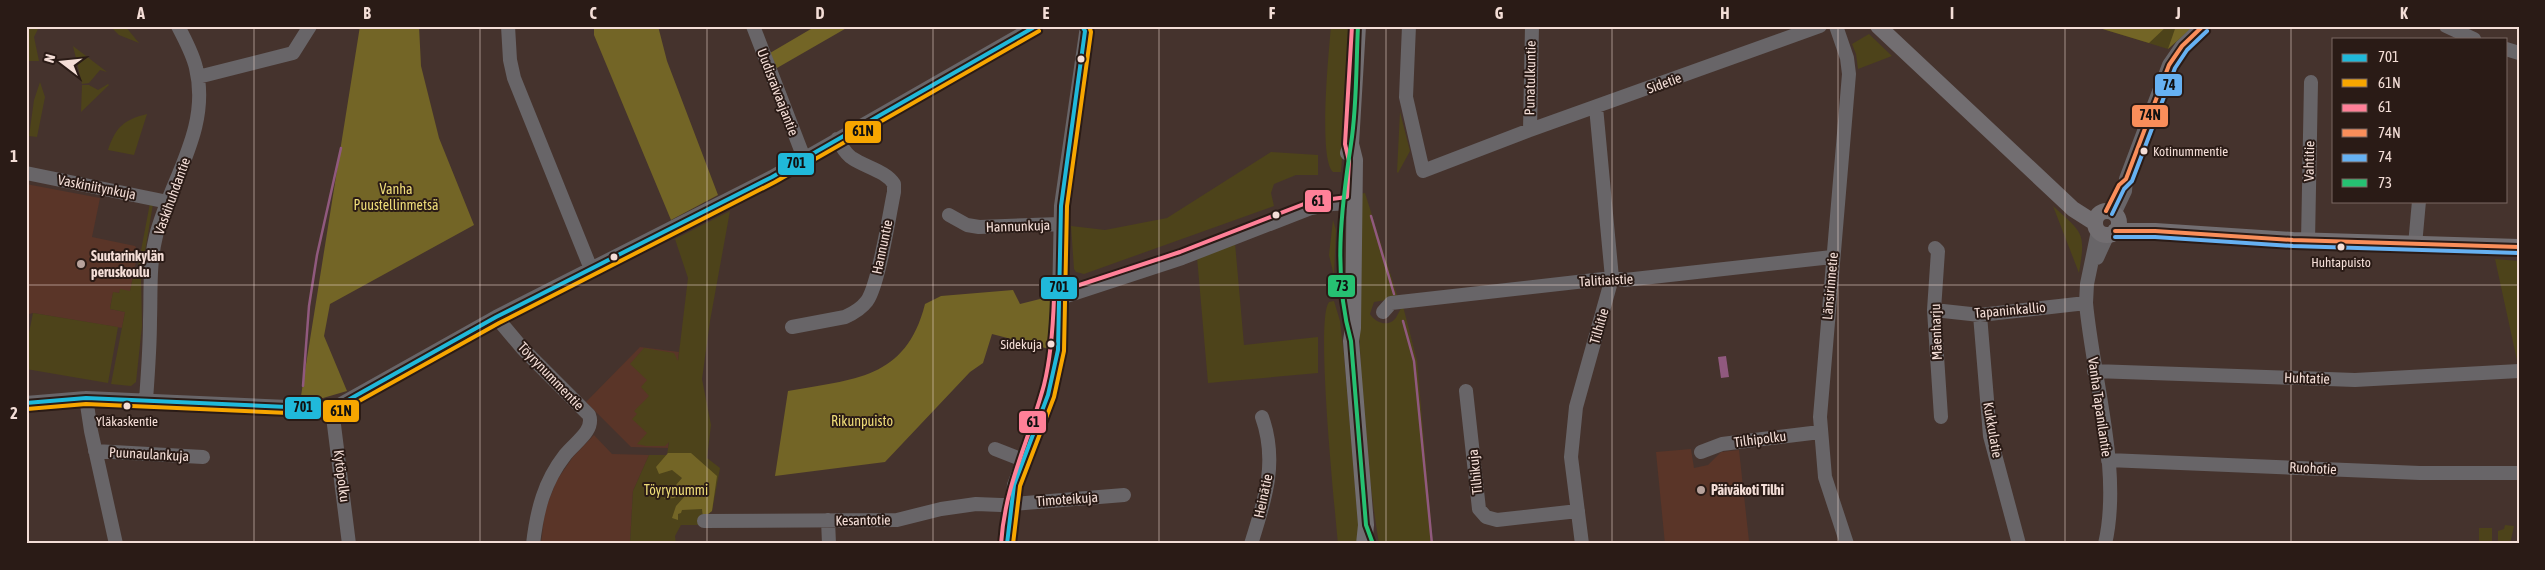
<svg xmlns="http://www.w3.org/2000/svg" width="2545" height="570" viewBox="0 0 2545 570" font-family="'Asap Condensed',sans-serif">
	<rect width="100%" height="100%" fill="#45332d"/>
	<!-- built -->
	<path fill="#5a3528" d="M26,184L100,198L92,237L135,246L138,251L130,292L113,293L110,309L125,312L122,328L33,313L26,315Z
		M640,347L679,352L668,448L631,447L586,402Z
		M594,435L612,454L649,455L633,491L630,544H541L545,510L557,480L573,457Z
		M1691,449L1694,468L1708,465L1721,452L1739,450L1749,541L1719,544H1665L1656,452Z"/>
	<!-- green -->
	<path fill="#4d431a" d="M26,26H49L38,29L34,37L39,61H26Z
		M110,26H125L139,43L119,35Z
		M1331,26H1352L1341,172H1333C1318,158 1329,50 1331,26Z
		M2093,26H2194L2168,49Z
		M1869,34L1892,56L1858,69L1856,54L1852,44Z
		M73,46L107,72L100,70L89,83L82,84Z
		M40,82L45,97L37,137L29,136L34,100Z
		M108,84L109,85L81,112L82,85H89L98,90Z
		M1400,112L1410,151L1398,173L1397,172Z
		M147,114L134,155L108,150C116,127 123,120 147,114Z
		M1271,152L1318,155V175H1296L1274,184L1271,193L1274,206L1084,274L1076,272L1074,269L1071,226L1105,230L1167,218Z
		M1365,193L1398,298L1374,302L1370,314C1375,322 1386,327 1394,320C1398,316 1399,310 1403,306L1417,361L1433,544H1379C1360,428 1357,311 1358,194Z
		M150,203L153,204L141,275L142,326L136,382L131,386L111,384L125,312L110,309L113,292L119,293L120,289L130,291L133,277H136Z
		M2053,206C2083,234 2086,231 2079,273Z
		M730,211L710,321L702,379L711,425L707,458L720,468L712,511L703,518V525H681L675,536L676,544H630L633,491L649,455H667L669,442L665,446H646L637,444L647,433L632,419L637,414L634,411L649,396L641,387L647,380L630,364L644,348L674,353L678,361L688,278L675,239Z
		M1333,220L1336,230L1334,276L1329,255Z
		M1235,243L1244,345L1318,337V373L1208,383L1197,257Z
		M2495,259L2519,261V365H2518Z
		M1334,301L1340,321L1344,356L1360,544H1338C1335,510 1315,319 1329,302Z
		M33,313L118,327L108,383L26,369V348Z
		M2505,525L2514,526L2510,544L2498,542V531L2504,529Z
		M2479,528H2492V544H2479Z"/>
	<!-- forest -->
	<path fill="#736526" d="M360,26H419L421,66L439,138L474,225L330,304L324,336L347,391L323,398L301,396Z
		M594,26H658L667,61L718,195L671,220L594,35Z
		M816,26H850L777,68L770,53Z
		M2167,26L2149,43L2096,27V26Z
		M2176,26H2194L2168,49Z
		M1013,290L1020,304L1052,296L1049,349L992,334L983,363L970,372L885,462L775,476L788,391C853,379 906,380 925,304L941,296Z
		M668,453H691L717,476L712,511L703,518L702,509L682,510L681,513L678,514V520L672,518L676,506L684,497L682,494L674,498L664,499L682,478L672,470L659,474L656,467Z"/>
	<!-- water -->
	<path fill="#90597e" d="M1726,356L1729,377L1721,378L1718,357Z"/>
	<g fill="none" stroke-linecap="round" stroke-linejoin="round">
		<!-- stream -->
		<path stroke="#90597e" stroke-width="2.5" d="M1371,216L1394,294
			M1403,321L1414,361L1432,544
			M303,386L309,306L317,255L341,148"/>
		<!-- minor -->
		<path stroke="#686568" stroke-width="14" d="M508,26L510,60L514,78L591,269
			M753,26L804,158
			M1409,26L1406,97L1423,171L1530,130L1820,26
			M1836,26L1847,58L1849,74L1820,417L1825,477L1847,544
			M2446,26L2474,39
			M2506,49L2519,53
			M198,77L293,53L310,26
			M1530,130L1532,26
			M26,173L168,202
			M2114,214L2125,191L2126,179L2169,65L2182,46L2203,26
			M949,215L967,225L979,227L1060,224
			M2098,231L2087,284L2086,303C2093,379 2122,471 2105,544
			M2308,241L2311,82
			M2415,245L2419,201
			M1935,248L1938,251L1934,310L1941,417
			M2097,258L2108,234
			M1060,298L1182,258L1311,208L1332,204L1353,203
			M1934,310L1980,315L2086,303
			M1383,312L1391,303L1612,278L1625,280L1832,257
			M1980,315L1990,436L2019,544
			M496,317L523,349L589,415C595,431 574,443 565,455C544,482 537,510 533,544
			M792,327L845,317C854,313 861,309 867,301C879,284 889,216 894,192V184C886,171 865,167 852,158C845,154 842,146 837,139
			M2094,371L2355,380L2519,371
			M1466,391L1479,509L1486,517L1497,520L1578,511
			M86,398L91,431L116,544
			M146,400C148,373 150,346 150,320C151,292 149,264 156,236C170,180 211,129 196,68C193,54 185,40 178,26
			M26,403L86,398L332,409L496,317L772,177L1036,26
			M332,409L349,544
			M995,449L1023,460
			M95,451L203,457
			M1701,452L1722,444L1820,432
			M2108,460L2420,473H2519
			M828,520L829,544
			M704,521L897,520L941,509L976,504L1001,505L1124,495
			M1007,544L1014,485L1048,395L1058,350L1061,206L1087,26
			M1251,544C1265,500 1278,462 1262,417
			M1582,544L1571,457L1576,407L1612,278L1596,107"/>
		<!-- major -->
		<path stroke="#726e71" stroke-width="16" d="M1878,26L2073,209L2095,223
			M1351,144L1355,160L1353,328L1351,341L1366,525L1364,544
			M1348,153L1351,144L1358,26
			M2095 223a12 12 0 1 1 24 0a12 12 0 1 1-24 0Z
			M2115,231H2155L2293,240L2519,247"/>
		<!-- bus-1 casing -->
		<g stroke="#2a1b16" stroke-width="8">
			<path id="bus-1" d="M26,403L86,398L332,409L496,317L772,177L1036,26
				M1007,544L1014,485L1048,395L1058,350L1061,206L1085,31L1082,26"/>
		</g>
		<!-- bus-2 casing -->
		<g stroke="#2a1b16" stroke-width="8">
			<path id="bus-2" d="M27,409L86,404L334,415L499,323L775,182L1039,31
				M1013,544L1020,486L1054,397L1064,351L1067,206L1091,32L1089,26"/>
		</g>
		<!-- bus-3 casing -->
		<g stroke="#2a1b16" stroke-width="8">
			<path id="bus-3" d="M1058,292L1180,252L1309,202L1347,197L1349,161L1345,144L1352,26
				M1001,544C1005,484 1029,441 1044,385C1051,357 1053,327 1054,298"/>
		</g>
		<!-- bus-4 casing -->
		<g stroke="#2a1b16" stroke-width="8">
			<path id="bus-4" d="M2106,211L2119,185L2126,179L2169,65L2182,46L2203,26
				M2115,231H2155L2293,240L2519,247"/>
		</g>
		<!-- bus-5 casing -->
		<g stroke="#2a1b16" stroke-width="8">
			<path id="bus-5" d="M2112,214L2124,189L2132,181L2175,68L2187,50L2207,31
				M2115,237H2155L2293,246L2519,253"/>
		</g>
		<!-- bus-6 casing -->
		<g stroke="#2a1b16" stroke-width="8">
			<path id="bus-6" d="M1358,26C1356,65 1357,106 1351,144C1341,209 1333,277 1351,341L1366,525L1373,544"/>
		</g>
		<!-- bus-1 -->
		<use href="#bus-1" stroke="#20b9da" stroke-width="4"/>
		<!-- bus-2 -->
		<use href="#bus-2" stroke="#f7a600" stroke-width="4"/>
		<!-- bus-3 -->
		<use href="#bus-3" stroke="#ff8098" stroke-width="4"/>
		<!-- bus-4 -->
		<use href="#bus-4" stroke="#fa8e5a" stroke-width="4"/>
		<!-- bus-5 -->
		<use href="#bus-5" stroke="#66b1f2" stroke-width="4"/>
		<!-- bus-6 -->
		<use href="#bus-6" stroke="#26c172" stroke-width="4"/>
	</g>
	<!-- grid -->
	<path fill="none" stroke="#f4ded7" stroke-width="1" stroke-opacity="0.55" d="M254,26V544M480,26V544M707,26V544M933,26V544M1159,26V544M1386,26V544M1612,26V544M1838,26V544M2065,26V544M2291,26V544M26,285H2519"/>
	<!-- markers -->
	<g fill="#f4ded7" stroke="#2a1b16" stroke-width="2">
		<circle cx="1081" cy="59" r="4.5"/>
		<circle cx="2144" cy="151" r="4.5"/>
		<circle cx="1276" cy="215" r="4.5"/>
		<circle cx="2341" cy="247" r="4.5"/>
		<circle cx="614" cy="257" r="4.5"/>
		<circle cx="1051" cy="344" r="4.5"/>
		<circle cx="127" cy="406" r="4.5"/>
	</g>
	<g fill="#b7a29c" stroke="#2a1b16" stroke-width="2">
		<circle cx="81" cy="264" r="5"/>
		<circle cx="1701" cy="490" r="5"/>
	</g>
	<g text-anchor="middle" stroke-width="4" stroke-linejoin="round" paint-order="stroke">
		<!-- bus labels -->
		<g font-size="13" fill="#f4ded7" stroke="#2a1b16">
			<text x="2153" y="156" text-anchor="start">Kotinummentie</text>
			<text x="2341" y="267">Huhtapuisto</text>
			<text x="1042" y="349" text-anchor="end">Sidekuja</text>
			<text x="127" y="426">Yläkaskentie</text>
		</g>
		<!-- street labels -->
		<g font-size="14" fill="#f4ded7" stroke="#2a1b16">
			<text transform="translate(1530 78) rotate(-89)" y="5">Punatulkuntie</text>
			<text transform="translate(1664 83) rotate(-20)" y="5">Sidetie</text>
			<text transform="translate(778 92) rotate(69)" y="5">Uudisraivaajantie</text>
			<text transform="translate(2309 161) rotate(-89)" y="5">Vahtitie</text>
			<text transform="translate(97 187) rotate(11)" y="5">Vaskiniitynkuja</text>
			<text transform="translate(172 196) rotate(-70)" y="5">Vaskihuhdantie</text>
			<text transform="translate(1018 226) rotate(-2)" y="5">Hannunkuja</text>
			<text transform="translate(882 247) rotate(-78)" y="5">Hannuntie</text>
			<text transform="translate(1606 280) rotate(-3)" y="5">Talitiaistie</text>
			<text transform="translate(1830 286) rotate(-85)" y="5">Länsirinnetie</text>
			<text transform="translate(2010 310) rotate(-5)" y="5">Tapaninkallio</text>
			<text transform="translate(1599 326) rotate(-74)" y="5">Tilhitie</text>
			<text transform="translate(1936 332) rotate(-92)" y="5">Mäenharju</text>
			<text transform="translate(551 376) rotate(46)" y="5">Töyrynummentie</text>
			<text transform="translate(2307 378) rotate(2)" y="5">Huhtatie</text>
			<text transform="translate(2100 407) rotate(82)" y="5">Vanha Tapanilantie</text>
			<text transform="translate(1993 430) rotate(80)" y="5">Kukkulatie</text>
			<text transform="translate(1760 439) rotate(-7)" y="5">Tilhipolku</text>
			<text transform="translate(149 454) rotate(3)" y="5">Puunaulankuja</text>
			<text transform="translate(2313 468) rotate(3)" y="5">Ruohotie</text>
			<text transform="translate(1475 472) rotate(-96)" y="5">Tilhikuja</text>
			<text transform="translate(342 476) rotate(83)" y="5">Kytöpolku</text>
			<text transform="translate(1263 496) rotate(-78)" y="5">Heinätie</text>
			<text transform="translate(1067 499) rotate(-4)" y="5">Timoteikuja</text>
			<text transform="translate(863 520) rotate(-1)" y="5">Kesantotie</text>
		</g>
		<!-- park labels -->
		<g font-size="14" fill="#eedc78" stroke="#2a1b16">
			<text x="396" y="194">Vanha<tspan x="396" dy="16">Puustellinmetsä</tspan></text>
			<text x="862" y="426">Rikunpuisto</text>
			<text x="676" y="495">Töyrynummi</text>
		</g>
		<!-- poi labels -->
		<g font-size="14" font-weight="bold" fill="#f4ded7" stroke="#2a1b16" text-anchor="start">
			<text x="91" y="261">Suutarinkylän<tspan x="91" dy="16">peruskoulu</tspan></text>
			<text x="1711" y="495">Päiväkoti Tilhi</text>
		</g>
	</g>
	<g stroke="#2a1b16" stroke-width="2">
		<rect x="2154" y="73" width="29" height="24" rx="5" fill="#66b1f2"/>
		<rect x="2131" y="104" width="38" height="24" rx="5" fill="#fa8e5a"/>
		<rect x="844" y="120" width="38" height="24" rx="5" fill="#f7a600"/>
		<rect x="777" y="152" width="38" height="24" rx="5" fill="#20b9da"/>
		<rect x="1304" y="189" width="28" height="24" rx="5" fill="#ff8098"/>
		<rect x="1327" y="274" width="29" height="24" rx="5" fill="#26c172"/>
		<rect x="1040" y="276" width="38" height="24" rx="5" fill="#20b9da"/>
		<rect x="284" y="396" width="38" height="24" rx="5" fill="#20b9da"/>
		<rect x="322" y="399" width="38" height="24" rx="5" fill="#f7a600"/>
		<rect x="1018" y="410" width="29" height="24" rx="5" fill="#ff8098"/>
	</g>
	<g font-size="14" text-anchor="middle" font-weight="bold" fill="#111">
		<text x="2169" y="90">74</text>
		<text x="2150" y="120">74N</text>
		<text x="863" y="136">61N</text>
		<text x="796" y="168">701</text>
		<text x="1318" y="206">61</text>
		<text x="1342" y="291">73</text>
		<text x="1059" y="292">701</text>
		<text x="303" y="412">701</text>
		<text x="341" y="416">61N</text>
		<text x="1033" y="427">61</text>
	</g>
	<!-- border -->
	<rect width="2545" height="570" fill="none" stroke="#2a1b16" stroke-width="55"/>
	<!-- legend -->
	<rect x="2332" y="38" width="175" height="165" fill="#2a1b16" stroke="#7b6963"/>
	<rect x="2342" y="54" width="25" height="8" fill="#20b9da" stroke="#7b6963"/>
	<text x="2378" y="62" font-size="15" fill="#f4ded7">701</text>
	<rect x="2342" y="79" width="25" height="8" fill="#f7a600" stroke="#7b6963"/>
	<text x="2378" y="88" font-size="15" fill="#f4ded7">61N</text>
	<rect x="2342" y="104" width="25" height="8" fill="#ff8098" stroke="#7b6963"/>
	<text x="2378" y="112" font-size="15" fill="#f4ded7">61</text>
	<rect x="2342" y="129" width="25" height="8" fill="#fa8e5a" stroke="#7b6963"/>
	<text x="2378" y="138" font-size="15" fill="#f4ded7">74N</text>
	<rect x="2342" y="154" width="25" height="8" fill="#66b1f2" stroke="#7b6963"/>
	<text x="2378" y="162" font-size="15" fill="#f4ded7">74</text>
	<rect x="2342" y="179" width="25" height="8" fill="#26c172" stroke="#7b6963"/>
	<text x="2378" y="188" font-size="15" fill="#f4ded7">73</text>
	<!-- north arrow -->
	<g transform="translate(62 62) rotate(286)" stroke="#2a1b16" stroke-width="4" paint-order="stroke">
	<path d="M0-4L9 19L0 12L-9 19Z" fill="#f4ded7"/>
	<text y="-8" font-size="14" font-weight="bold" text-anchor="middle" fill="#f4ded7">N</text>
	</g>
	<rect x="28" y="28" width="2490" height="514" fill="none" stroke="#f4ded7" stroke-width="2"/>
	<g font-size="16" text-anchor="middle" font-weight="bold" fill="#f4ded7">
		<text x="141" y="19">A</text>
		<text x="367" y="19">B</text>
		<text x="593" y="19">C</text>
		<text x="820" y="19">D</text>
		<text x="1046" y="19">E</text>
		<text x="1272" y="19">F</text>
		<text x="1499" y="19">G</text>
		<text x="1725" y="19">H</text>
		<text x="1952" y="19">I</text>
		<text x="2178" y="19">J</text>
		<text x="2404" y="19">K</text>
		<text x="14" y="162">1</text>
		<text x="14" y="419">2</text>
	</g>
</svg>
